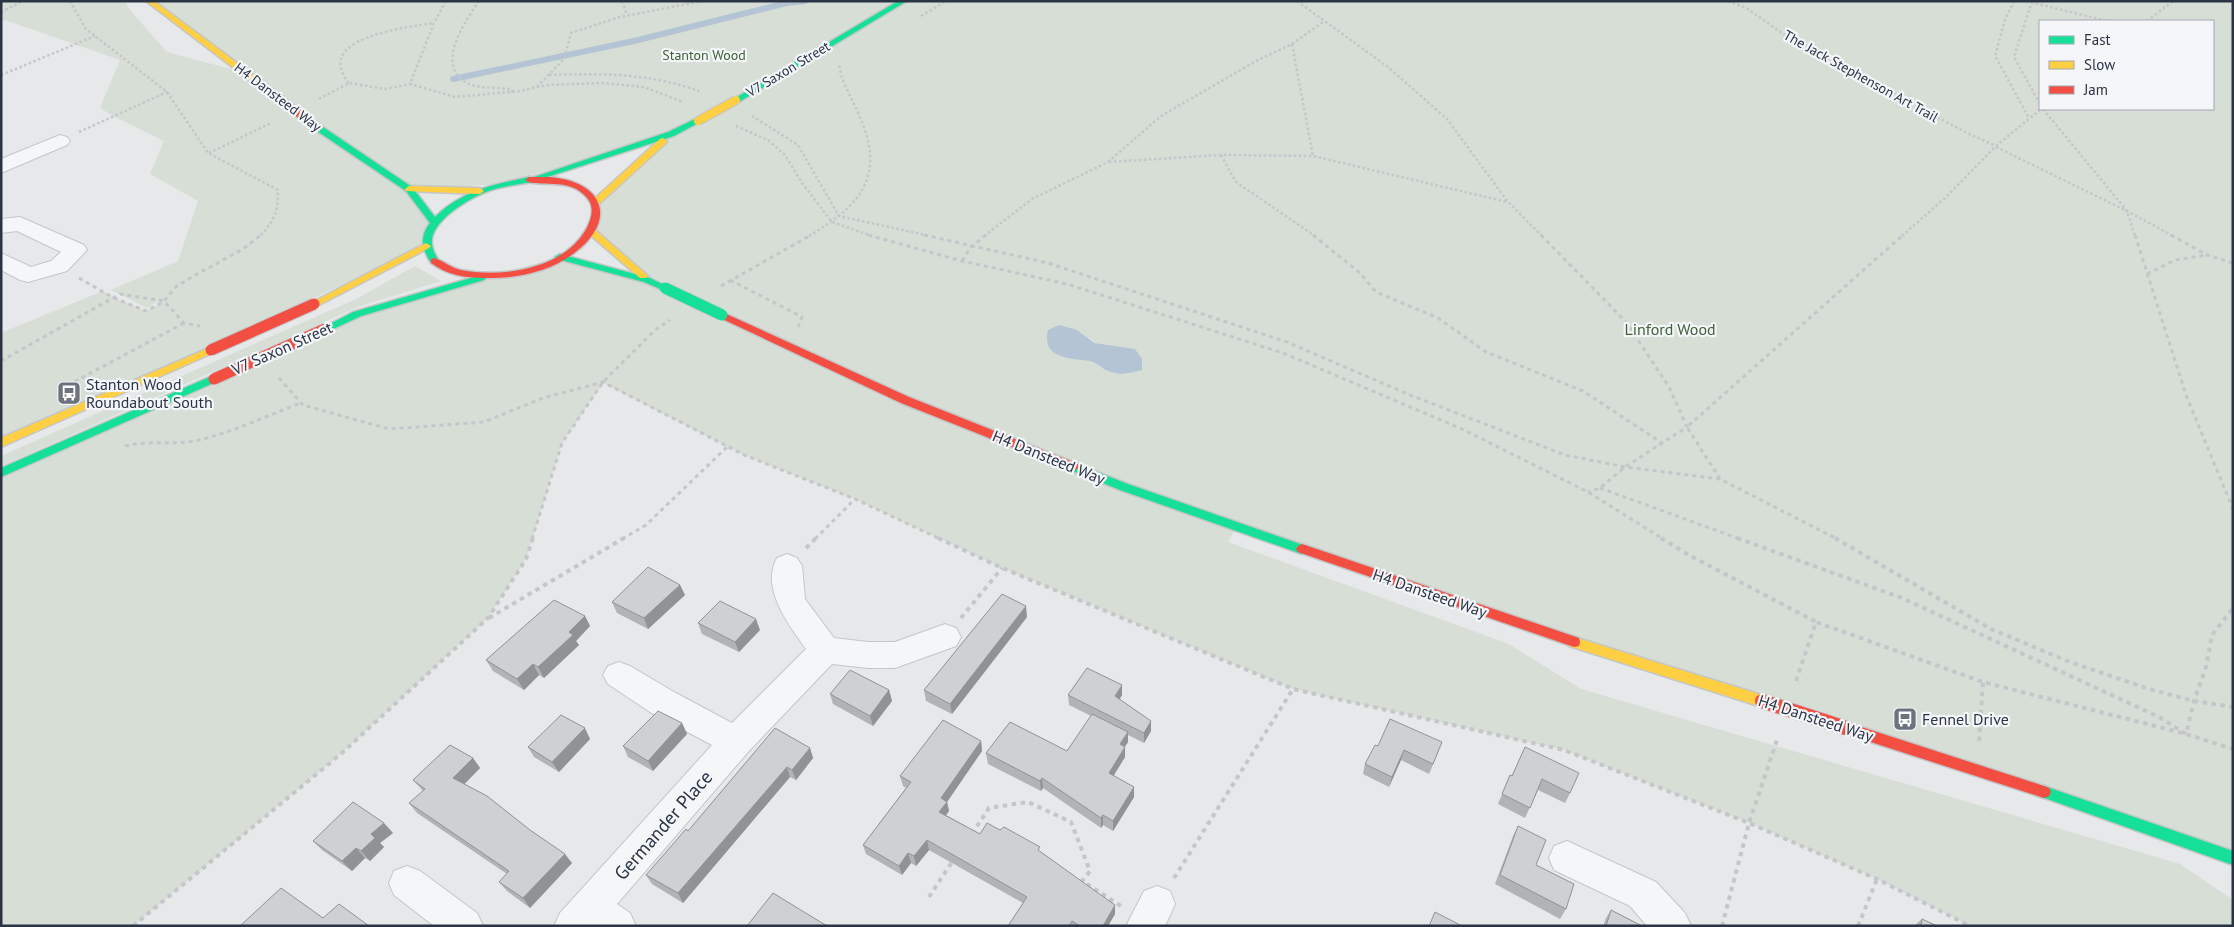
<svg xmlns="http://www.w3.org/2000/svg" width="2234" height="927" viewBox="0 0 2234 927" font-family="'PT Sans',sans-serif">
	<rect width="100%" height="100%" fill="#e6e8ea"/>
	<!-- green -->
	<path fill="#d6ded6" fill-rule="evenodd" d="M1,1H125L129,9L167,52L242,72L149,1H2233V858L1237,526L1228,542L1509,644L1581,689L2180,864L2233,900V926H1970L1877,879L1749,823L1564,750L1293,689L1002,568L855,499L744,455L603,383L562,443L526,559L488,618L342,753L133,926H1V473L357,314L560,257L645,279L591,231L596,202L670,134L502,184L409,189L434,222L426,246L1,443V333L103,291L112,297L146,311L164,301L168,296L147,308L111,290L178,261L198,201L150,174L164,141L113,116L100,108L120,60L5,20L1,22ZM2040,21H2213V109H2040Z
		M415,266L441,281L358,307L1,466V456L356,299Z"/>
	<!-- water -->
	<path fill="#b4c4d5" d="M1059,325L1077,330L1094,343L1135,349L1142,359V370C1128,374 1117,376 1104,369C1100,366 1095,362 1090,361C1070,358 1041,359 1048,330Z"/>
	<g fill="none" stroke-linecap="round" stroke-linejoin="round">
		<!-- stream -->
		<path stroke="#b4c4d5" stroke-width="6" d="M453,79L634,41L787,3L805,1"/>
		<!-- street casing -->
		<g stroke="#c4c6c8" stroke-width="2">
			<path id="street" d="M60,135L67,137L70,141L67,145L1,173V159Z
				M20,217L84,245L87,250L67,271L28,282L20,280L1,270V253L31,267L51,261L61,252L17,231L1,233V219Z
				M787,554L797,558L802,566L805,599L834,638L868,642H895L945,624L956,628L961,637L956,646L895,668H868L832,664L748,752L617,904L630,913L636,926H554L560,913L712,745L650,712L608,684L603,675L608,666L619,662L630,666L674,692L732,723L806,649C789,625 760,588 777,558Z
				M1567,841L1656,882L1685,913L1691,926H1647L1630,906L1554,870L1549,858L1554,846Z
				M407,866L420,871L477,913L483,926H434L394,895L389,883L394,871Z
				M1157,886L1170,891L1175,904L1165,926H1126L1144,891Z"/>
		</g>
		<!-- fast casing -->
		<g stroke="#c4c6c8" stroke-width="3">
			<path id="fast" d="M898,1H907L739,102L732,100Z
				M695,119H701L702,121L674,136L541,179H535L534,177L668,132Z
				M314,125H320L412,187L435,217C461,191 494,184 529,177L533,180L532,182C517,185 501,186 486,192C468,199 435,219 432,239C431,248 435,254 439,261L434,264L431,263C422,249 419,237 430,223L406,191L314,129Z
				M560,254L650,278L670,288L665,291L644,282L557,259L555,257Z
				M481,275L486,278L484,280L361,316L329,331H321L320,329L353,312Z
				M214,375L218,377L219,379L218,381L1,477V468Z
				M1074,463L1128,484L1306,546L1308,549L1306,552L1302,554L1120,490L1070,470L1068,467Z
				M2044,786L2233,851V865L2039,796L2037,792L2039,788Z"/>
		</g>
		<!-- slow casing -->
		<g stroke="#c4c6c8" stroke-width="3">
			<path id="slow" d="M146,1H154L279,94V98H273Z
				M663,138L667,141L666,143L599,204H593V200L660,139Z
				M409,186L480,188L484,191L480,194L406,191L405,189Z
				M591,228L594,229L646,274L648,276L646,278H640L588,233V229Z
				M426,243L431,246L429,248L317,306L314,307L309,304Z
				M211,347L215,348L216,350L215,352L1,447V438Z
				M1574,637L1762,695L1767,697L1769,701L1767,705L1762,707L1569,646L1568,642L1569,638Z"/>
		</g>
		<!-- jam casing -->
		<g stroke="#c4c6c8" stroke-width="3">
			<path id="jam" d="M550,177C605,182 618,221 573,254C549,272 515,279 485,278C465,278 447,275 431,263V259L434,258C444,261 451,268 461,270C502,278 562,269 585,231C591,221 595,208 588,199C570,175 536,189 525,180L529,177Z
				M722,312L909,397L1078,464L1080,467L1074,471L1070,470L901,403L718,317L717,315L718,313Z
				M1302,544L1579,638L1580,642L1579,646L1574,647L1298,552L1296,549L1298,546Z
				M1846,722L2044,786L2049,788L2051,792L2049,796L2044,798L1846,734L1841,732L1839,728L1841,724Z"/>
		</g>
		<!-- path-far2 -->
		<path stroke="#c5c6ca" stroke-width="2.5" stroke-dasharray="2.5 2.5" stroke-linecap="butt" d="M70,1L86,29L167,92L208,153L278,190C278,212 275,220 260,236
			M446,1L434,23L410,84L455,97L520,91L547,85L602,83L644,87L683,102
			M479,1C465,22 434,65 467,83C480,89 497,87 510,89L513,92
			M622,1L627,15
			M1297,1L1388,67L1447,119L1508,202L1542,236
			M1728,1L1748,9L1786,36L1967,133L1996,146
			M2014,1L2005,20L1995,56L2029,118
			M2026,1L2107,21
			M2032,1L2014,57L2040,104
			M1,12L23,1
			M921,16L946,1
			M2147,21L2173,1
			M1292,44L1313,156
			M1,75L95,36
			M549,75C602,73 651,73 701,92
			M349,83C311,38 407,27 434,23
			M537,87L564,59L571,33L620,17L703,1
			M319,99L349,83L385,89L410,84
			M2043,109L2127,211L2135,236
			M752,116L798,145L839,216L930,236
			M736,126L768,140L785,155L802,183L832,222L872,236
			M79,132L167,92
			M1996,147L2127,211L2173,236
			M209,153L271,123
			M1221,155L1236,182L1315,236
			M1109,162L1221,155L1313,156L1507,202
			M809,236C854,209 885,181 863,125C857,108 847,92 841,75L839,65
			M984,236L1032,199L1108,162L1161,116L1258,60L1292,44L1323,22
			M1902,236L1946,197L1996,146L2041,109"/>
		<!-- path-far1 -->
		<path stroke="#c5c6ca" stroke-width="3" stroke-dasharray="4 4" stroke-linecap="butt" d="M868,235L962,261L1067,284L1283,353L1462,429L1588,492L1663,539
			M924,235L1048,263L1287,342L1410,395L1565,455L1625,467L1720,479L1837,539
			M1313,235L1360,273L1376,292L1438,318L1486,352L1583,391L1662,443
			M1541,235L1626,322L1669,387L1687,427L1625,467L1600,488L1588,492
			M2135,235L2186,395L2233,509
			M2171,235L2207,255L2233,263
			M962,261L971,247L986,235
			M2147,274L2175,260L2207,255
			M79,278L112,297L146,311L163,302L176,287L190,278L243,249L261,235
			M730,280L802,317L798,327
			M721,286L811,235
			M1,361L120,294L164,301L184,323L200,326
			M279,378L303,405L389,429L484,422L543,398L603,382L744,455L855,499L940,539
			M69,387L72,383L184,323
			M125,446C148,440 172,445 195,441C231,433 266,416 301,403
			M1720,479L1687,427L1903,235
			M1600,488L1740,539
			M532,539L562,443L603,382L655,330L670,320
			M622,539L646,525L727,447
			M815,539L855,499"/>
		<!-- path -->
		<path stroke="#c5c6ca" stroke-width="4" stroke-dasharray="4.5 4.5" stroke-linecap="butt" d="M938,538L1002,568L1293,689L1564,750L1749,823L1877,879L1970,926
			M1661,538L1687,554L1816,622
			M1737,538L1902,598L2159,717L2186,734L2194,701L2206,667L2212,635L2233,608
			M1835,538L1991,629L2070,662L2149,689L2194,701L2233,707
			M806,548L816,538
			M489,618L624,538
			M961,618L1002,568
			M1796,681L1816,622L1983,682L2186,734L2233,749
			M1979,741L1983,682
			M972,834L989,808L1028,802L1071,822L1090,871L1082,881L1121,906
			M1174,878L1293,689
			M929,897L954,859
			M133,926L342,753L488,618L526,559L533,538
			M1722,926L1749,823L1778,737
			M1858,926L1877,879"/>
		<!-- street -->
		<use href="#street" fill="#f5f6f7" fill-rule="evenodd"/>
		<!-- fast -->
		<use href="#fast" fill="#16e098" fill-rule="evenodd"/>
		<!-- slow -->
		<use href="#slow" fill="#ffcf43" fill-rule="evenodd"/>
		<!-- jam -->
		<use href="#jam" fill="#f24e42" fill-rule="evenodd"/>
		<!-- fast-bridge casing -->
		<g stroke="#c4c6c8" stroke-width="13" stroke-linecap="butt">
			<path id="fast-bridge" d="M665,288L722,315"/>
		</g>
		<!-- slow-bridge casing -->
		<g stroke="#c4c6c8" stroke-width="10" stroke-linecap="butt">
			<path id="slow-bridge" d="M698,121L736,100"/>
		</g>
		<!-- jam-bridge-far2 casing -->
		<g stroke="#c4c6c8" stroke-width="10" stroke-linecap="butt">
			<path id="jam-bridge-far2" d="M276,96L317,127"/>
		</g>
		<!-- jam-bridge-far1 casing -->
		<g stroke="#c4c6c8" stroke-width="13" stroke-linecap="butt">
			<path id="jam-bridge-far1" d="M211,350L314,304
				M214,379L325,329"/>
		</g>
		<!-- jam-bridge casing -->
		<g stroke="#c4c6c8" stroke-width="16" stroke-linecap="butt">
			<path id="jam-bridge" d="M1762,701L1846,728"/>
		</g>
		<!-- fast-bridge -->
		<use href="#fast-bridge" stroke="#16e098" stroke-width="11"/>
		<!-- slow-bridge -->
		<use href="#slow-bridge" stroke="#ffcf43" stroke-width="8"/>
		<!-- jam-bridge-far2 -->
		<use href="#jam-bridge-far2" stroke="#f24e42" stroke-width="8"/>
		<!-- jam-bridge-far1 -->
		<use href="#jam-bridge-far1" stroke="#f24e42" stroke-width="11"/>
		<!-- jam-bridge -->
		<use href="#jam-bridge" stroke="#f24e42" stroke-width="14"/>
	</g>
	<!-- wall -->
	<path fill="#b1b3b5" d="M680,585L685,595L648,629L617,613L612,602Z
		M585,616L590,626L576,641L579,645L544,678L539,675L524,690L493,671L486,660Z
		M1027,617L952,714L926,701L924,690Z
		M698,623L760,630L739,652L702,634Z
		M889,690L892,701L873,726L833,704L830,694Z
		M1068,695H1122L1120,699L1151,731L1144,743L1128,735V742L1125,746V757L1114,775L1134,797L1113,831L1103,825L1101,828L1043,788L1041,791L988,764L986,753L1067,751L1091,716L1069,705Z
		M682,723L687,734L653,771L628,757L623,746Z
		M590,739L559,772L534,757L528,747Z
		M981,741L982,751L947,802L949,811L946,815L980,834L1000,830L1040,852L1115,914L1108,926H1008L1023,903L929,850L916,866L911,863L902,875L866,854L863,845L906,788L903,786L900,776Z
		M1378,746L1438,753L1429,774L1401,760L1389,787L1363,774L1365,764Z
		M1525,747L1570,793L1565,803L1538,790L1525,818L1498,804L1510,775L1512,776Z
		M810,748L813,758L796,780L790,777L683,903L652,884L646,875Z
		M473,758L480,768L465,784L572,863L530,908L507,891L499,882L507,874L417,813L409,803L423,791L413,780Z
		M1518,826L1536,865L1566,909L1560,919L1495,884L1513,836Z
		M393,833L380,843L384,847L370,861L365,858L352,871L322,850L313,841Z
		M1611,910L1642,926H1603L1606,918Z
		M1922,919L1937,926H1914Z"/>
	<!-- shaded-wall -->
	<path fill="#909294" d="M680,585L685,595L648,629L644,618Z
		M1026,606L1027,617L952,714L950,704Z
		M585,616L590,626L576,641L579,645L544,678L538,667L569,632Z
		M756,619L760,630L739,652L735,642Z
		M533,664L539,675L524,690L517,679Z
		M1122,685V695L1115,706V696Z
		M889,690L892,701L873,726L870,716Z
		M1151,721V731L1144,743V733Z
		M682,723L687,734L653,771L648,761Z
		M585,728L590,739L559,772L552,762Z
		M1128,732V742L1120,754V744Z
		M981,741L982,751L947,802L949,811L941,822L939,812L941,798Z
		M1125,747V757L1109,783V773Z
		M810,748L813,758L796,780L792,770Z
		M1404,750L1401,760L1389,787L1392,777Z
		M473,758L480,768L460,788L453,778Z
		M787,767L790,777L683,903L678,893Z
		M1042,778L1043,788L1041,791L1040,781Z
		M1134,787V797L1113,831V821Z
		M1103,815V825L1101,828V818Z
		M384,823L393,833L380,843L384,847L370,861L361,851L371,834Z
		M927,840L929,850L916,866L914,856Z
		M356,848L365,858L352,871L342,861Z
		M908,853L911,863L902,875L899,866Z
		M565,854L572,863L530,908L523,898Z
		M1115,905V914L1108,926H1103Z"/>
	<!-- building -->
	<path fill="#ced0d3" stroke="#909294" d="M648,567L680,585L644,618L612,602Z
		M1002,594L1026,606L950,704L924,690Z
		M554,600L585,616L569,632L573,635L538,667L533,664L517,679L486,660Z
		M720,601L756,619L735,642L698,623Z
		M1087,668L1122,685L1115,696L1151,721L1144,733L1068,695Z
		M850,670L889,690L870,716L830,694Z
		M658,711L682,723L648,761L623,746Z
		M1092,714L1128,732L1120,744L1125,747L1109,773L1134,787L1113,821L1103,815L1101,818L1042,778L1040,781L986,753L1010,722L1067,751Z
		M561,715L585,728L552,762L528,747Z
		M1390,719L1442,742L1433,764L1404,750L1392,777L1365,764L1375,745L1378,746Z
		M943,720L981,741L941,798L947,802L939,812L980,834L987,823L1000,830L1004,827L1040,847L1038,850L1115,905L1103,926H1080L1072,921L1069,926H1008L1027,897L927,840L914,856L908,853L899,866L863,845L911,782L900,776Z
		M775,728L810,748L792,770L787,767L678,893L646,875L686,829L688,831Z
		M450,745L473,758L453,778L487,796L530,830L565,854L523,898L499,882L509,871L409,803L425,789L413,780Z
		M1525,747L1579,773L1570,793L1542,779L1530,808L1502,794L1510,775L1512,776Z
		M353,802L384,823L371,834L375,838L361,851L356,848L342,861L313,841Z
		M1518,826L1546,840L1536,865L1574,884L1566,909L1500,875Z
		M281,888L323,918L339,904L369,926H240Z
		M773,893L827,926H747Z
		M1611,910L1642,926H1606Z
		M1435,912L1462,926H1429Z
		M1922,919L1937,926H1921Z"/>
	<!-- icons -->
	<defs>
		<g id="bus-square" transform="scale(1.25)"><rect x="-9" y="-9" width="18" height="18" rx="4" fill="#6c737f" stroke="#f4f6f9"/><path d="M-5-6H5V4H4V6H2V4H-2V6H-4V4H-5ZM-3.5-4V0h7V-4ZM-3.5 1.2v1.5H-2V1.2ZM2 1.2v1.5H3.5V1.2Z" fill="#fff"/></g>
	</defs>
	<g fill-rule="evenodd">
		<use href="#bus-square" x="69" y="393"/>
		<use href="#bus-square" x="1905" y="719"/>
	</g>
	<g text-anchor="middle" stroke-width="4.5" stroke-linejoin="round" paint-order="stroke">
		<!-- far-park labels -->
		<g font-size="14" fill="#3f6138" stroke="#f4f6f9">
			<text x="704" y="60">Stanton Wood</text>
		</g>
		<!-- far-street labels -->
		<g font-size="14" fill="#2b3445" stroke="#f4f6f9">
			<text transform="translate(788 69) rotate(-31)" y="5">V7 Saxon Street</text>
			<text transform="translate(1861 76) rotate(29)" y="5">The Jack Stephenson Art Trail</text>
			<text transform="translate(278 97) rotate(37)" y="5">H4 Dansteed Way</text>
		</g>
		<!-- park labels -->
		<g font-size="16" fill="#3f6138" stroke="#f4f6f9">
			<text x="1670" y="335">Linford Wood</text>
		</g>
		<!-- street labels -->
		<g font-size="16" fill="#2b3445" stroke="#f4f6f9">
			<text transform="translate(282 348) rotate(-24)" y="6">V7 Saxon Street</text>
			<text transform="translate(1049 457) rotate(22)" y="6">H4 Dansteed Way</text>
			<text transform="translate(1430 593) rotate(19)" y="6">H4 Dansteed Way</text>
			<text transform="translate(1816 718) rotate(18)" y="6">H4 Dansteed Way</text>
		</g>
		<!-- poi labels -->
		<g font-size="16" fill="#2b3445" stroke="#f4f6f9" text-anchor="start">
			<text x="86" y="390">Stanton Wood<tspan x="86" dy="18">Roundabout South</tspan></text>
			<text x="1922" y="725">Fennel Drive</text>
		</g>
		<!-- near-street labels -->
		<g font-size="19" fill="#2b3445" stroke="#f4f6f9">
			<text transform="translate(663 825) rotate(-49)" y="7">Germander Place</text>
		</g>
	</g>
	<!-- border -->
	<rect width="2234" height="927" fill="none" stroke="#2b3445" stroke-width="5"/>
	<!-- legend -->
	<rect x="2039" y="20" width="175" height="90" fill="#f4f6f9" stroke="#a4a8b1"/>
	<rect x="2049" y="36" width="25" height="8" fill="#16e098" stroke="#a4a8b1"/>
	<text x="2084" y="45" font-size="15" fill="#2b3445">Fast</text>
	<rect x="2049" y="61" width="25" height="8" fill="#ffcf43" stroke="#a4a8b1"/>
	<text x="2084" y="70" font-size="15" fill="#2b3445">Slow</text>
	<rect x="2049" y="86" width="25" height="8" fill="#f24e42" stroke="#a4a8b1"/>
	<text x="2084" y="95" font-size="15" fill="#2b3445">Jam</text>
</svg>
